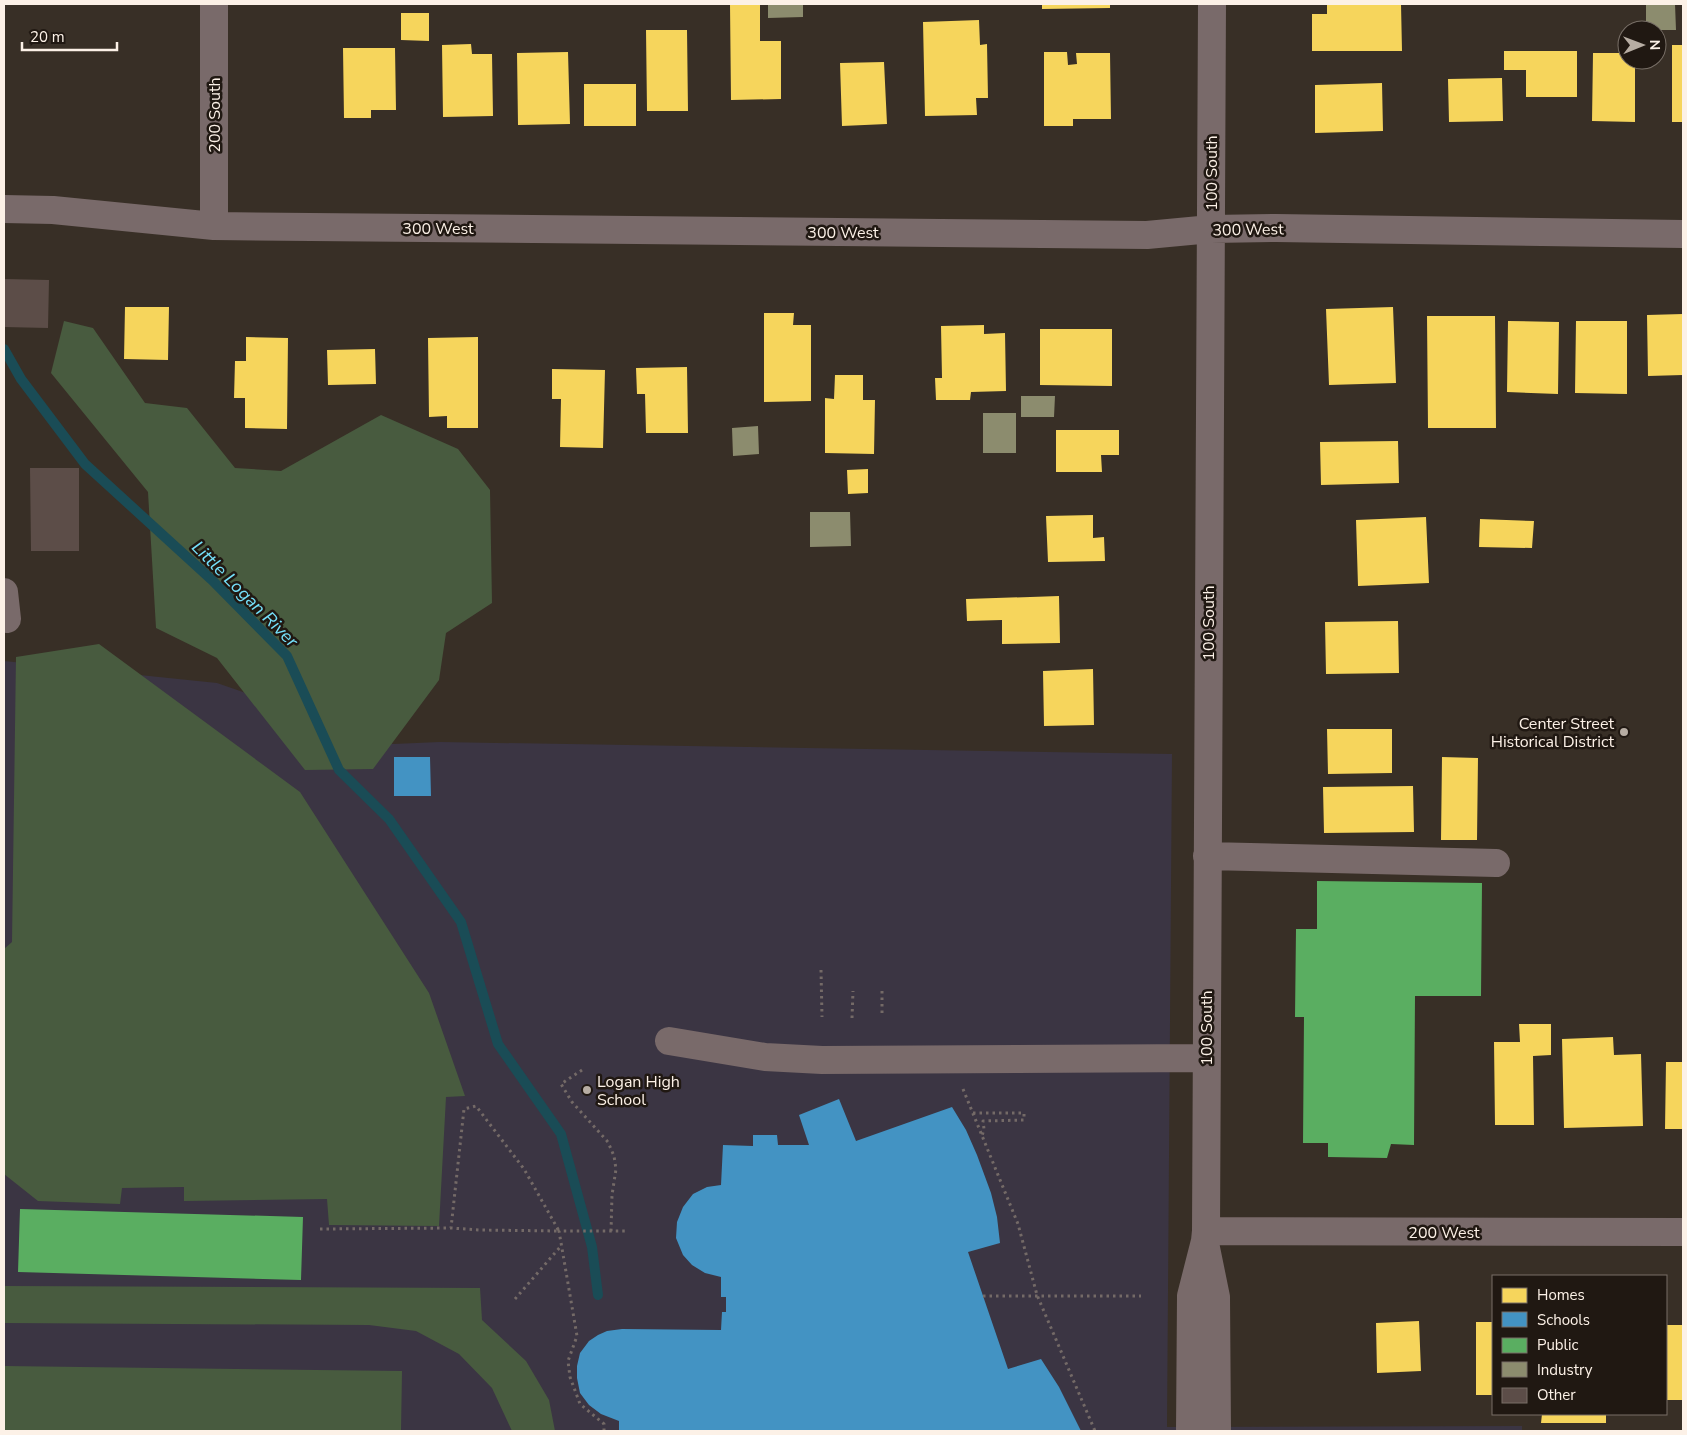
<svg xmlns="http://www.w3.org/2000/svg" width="1687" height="1435" viewBox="0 0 1687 1435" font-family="'Nunito Sans',sans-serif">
	<rect width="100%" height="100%" fill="#382f26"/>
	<!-- education -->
	<path fill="#3b3543" d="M4,661L217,683L393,744L440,742L1172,754L1167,1427L1522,1426V1431H4Z"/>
	<!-- green -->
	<path fill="#485b3f" d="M64,321L93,328L145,403L187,408L235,468L281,471L381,415L458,449L490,490L492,603L446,633L439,680L373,769L305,770L217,658L156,628L148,492L51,373Z
		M99,644L300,792L429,993L465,1096L446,1097L439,1226L329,1225L327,1199L184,1201V1187L122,1188L120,1204L38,1201L4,1174V949L12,942L16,657Z
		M4,1286L480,1288L482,1320L526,1361L549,1400L555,1431H512L492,1388L459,1354L416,1331L369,1325L4,1323Z
		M4,1366L402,1371L401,1431H4Z"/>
	<!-- homes -->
	<path fill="#f6d55c" d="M730,4H760V41H781V99L731,100Z
		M1042,4H1110V8L1042,9Z
		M1327,4H1401L1402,51H1312V14H1327Z
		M401,13H429V41L401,40Z
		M979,20L980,45L987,44L988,98H976L977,115L925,116L923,22Z
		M646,30H687L688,111H647Z
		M471,44L472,54H492L493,116L443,117L442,45Z
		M1672,45H1683V122H1672Z
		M343,48H395L396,110H371V118H344Z
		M1504,51H1577V97H1526V70H1504Z
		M568,52L570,124L518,125L517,53Z
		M1044,52H1067L1068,65L1077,64L1076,53H1110L1111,119H1073V126H1044Z
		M1593,53H1627V60H1635V122L1592,121Z
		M884,62L887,124L842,126L840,63Z
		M1502,78L1503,121L1449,122L1448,79Z
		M1382,83L1383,131L1315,133V85Z
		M584,84H636V126H584Z
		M125,307H169L168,360L124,359Z
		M1393,307L1396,383L1329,385L1326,309Z
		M764,313H794L793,325H811V401L764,402Z
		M1683,314V375L1648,376L1647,315Z
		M1427,316H1495L1496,428H1428Z
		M1508,321L1559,322L1558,394L1507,392Z
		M1576,321H1627V394L1575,393Z
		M984,325V334L1005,333L1006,391L971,392L970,400H936L935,378H942L941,326Z
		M1040,329H1112V386L1040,385Z
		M246,337L288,338L287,429L245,428V398H234L235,361H246Z
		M478,337V428H447V416L429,417L428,338Z
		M375,349L376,384L328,385L327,350Z
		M687,367L688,433H646L645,394H637L636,368Z
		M552,369L605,370L603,448L560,447L561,399H552Z
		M835,375H863V400H875L874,454L825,453V398L834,399Z
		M1056,430H1119V455H1101L1102,472H1056Z
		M1398,441L1399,483L1321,485L1320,442Z
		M868,469V493L848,494L847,470Z
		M1093,515V538L1104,537L1105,561L1048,562L1046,516Z
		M1426,517L1429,583L1358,586L1356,520Z
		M1480,519L1534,521L1532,548L1479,547Z
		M1059,596L1060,643L1002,644V620L967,621L966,599Z
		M1398,621L1399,673L1326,674L1325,622Z
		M1093,669L1094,725L1044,726L1043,671Z
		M1327,729H1392V773L1328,774Z
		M1442,757L1478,758L1477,840H1441Z
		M1413,786L1414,832L1324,833L1323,787Z
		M1519,1024H1551V1055L1533,1056L1534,1125H1495L1494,1042H1520Z
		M1613,1037L1614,1055L1641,1054L1643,1126L1564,1128L1562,1039Z
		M1666,1062H1683V1129H1665Z
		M1419,1321L1421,1371L1377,1373L1376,1323Z
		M1476,1322H1493V1395H1476Z
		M1666,1325H1683V1400H1666Z
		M1542,1414H1606V1423H1541Z"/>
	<!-- schools -->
	<path fill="#4393c3" d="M394,757H430L431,796H394Z
		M839,1099L856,1141L952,1107L966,1130L977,1155L991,1193L997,1217L1000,1243L968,1252L1008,1369L1041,1359L1059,1387L1081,1431H619V1421L601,1414L589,1405L580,1393L577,1378V1366L580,1353L589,1341L598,1335L607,1331L622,1329L721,1330L722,1312H726V1297H721V1277L705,1273L692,1265L683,1255L676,1238L677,1222L683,1207L693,1194L707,1187L721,1185L723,1145L753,1146V1135H777L778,1145H809L799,1115Z"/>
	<!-- public -->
	<path fill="#5aae61" d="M1317,881L1482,883L1481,996H1415L1414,1145L1391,1144L1387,1158L1328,1157V1143H1303L1304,1017H1295L1296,929H1317Z
		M20,1209L303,1217L301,1280L18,1272Z"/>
	<!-- industry -->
	<path fill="#8c8c6e" d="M768,4H803V17L768,18Z
		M1646,4H1675L1676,30H1646Z
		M1021,396H1055L1054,417H1021Z
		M983,413H1016V453H983Z
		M758,426L759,454L733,456L732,428Z
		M810,512H850L851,546L810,547Z"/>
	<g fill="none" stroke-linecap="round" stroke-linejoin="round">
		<!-- stream -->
		<path stroke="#1a4c56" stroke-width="10" d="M4,349L21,379L85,464L212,580L287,656L339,770L389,819L461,922L498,1044L561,1134L592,1247L598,1295"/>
	</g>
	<!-- building -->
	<path fill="#5c4d48" d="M5,279L49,280L48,328L4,327Z
		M30,468H79V551H31Z"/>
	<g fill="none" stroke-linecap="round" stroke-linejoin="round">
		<!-- path -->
		<path stroke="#746a67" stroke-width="3" stroke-dasharray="2.5 4" stroke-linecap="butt" d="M821,970L822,1017
			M882,991V1017
			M852,1018L853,991
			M582,1070L561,1084L572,1102L608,1142L614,1156L616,1169L612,1195L611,1232
			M963,1089L1018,1224L1037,1295L1095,1431
			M973,1113H1024V1120L983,1121L984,1129L982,1136
			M320,1229L451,1228L464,1109L476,1106L524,1169L559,1231L479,1230L451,1228
			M983,1296H1141
			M515,1299L561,1246
			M604,1431V1424L580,1404L570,1377L568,1361L577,1336L559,1231H628"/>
		<!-- minor -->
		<path stroke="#796a6a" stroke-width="28" d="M214,4V226
			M4,209L53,210L214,226L1147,235L1211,229L1276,228L1683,234
			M4,592L7,619
			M1207,856L1496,863
			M669,1041L765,1057L822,1060L1206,1058
			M1206,1231L1683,1232
			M1206,1248L1216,1297L1217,1431
			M1190,1431L1191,1296L1205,1241L1206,1231L1212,4"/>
	</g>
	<!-- markers -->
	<g fill="#b7ada3" stroke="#201812" stroke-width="2">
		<circle cx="1624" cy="732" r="5"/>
		<circle cx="587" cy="1090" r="5"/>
	</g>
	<g text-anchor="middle" stroke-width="5" stroke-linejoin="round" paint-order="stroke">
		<!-- street labels -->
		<g font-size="16" fill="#fcf1e7" stroke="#201812">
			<text transform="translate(214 115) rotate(-90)" y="6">200 South</text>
			<text transform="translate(1211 173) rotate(-90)" y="6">100 South</text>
			<text x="438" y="234">300 West</text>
			<text transform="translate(1248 229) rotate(-1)" y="6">300 West</text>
			<text x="843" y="238">300 West</text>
			<text transform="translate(1208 623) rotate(-90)" y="6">100 South</text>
			<text transform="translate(1206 1028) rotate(-90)" y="6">100 South</text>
			<text x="1444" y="1238">200 West</text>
		</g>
		<!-- poi labels -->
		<g font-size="16" fill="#fcf1e7" stroke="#201812" text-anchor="end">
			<text x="1614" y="729">Center Street<tspan x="1614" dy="18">Historical District</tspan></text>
			<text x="597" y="1087" text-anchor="start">Logan High<tspan x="597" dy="18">School</tspan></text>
		</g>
		<!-- water labels -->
		<g font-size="18" font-style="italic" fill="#75e0fa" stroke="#201812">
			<text transform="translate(245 594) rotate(45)" y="6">Little Logan River</text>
		</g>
	</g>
	<!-- border -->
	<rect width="1687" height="1435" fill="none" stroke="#fcf1e7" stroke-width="10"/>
	<!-- legend -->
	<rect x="1492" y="1275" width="175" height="140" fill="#201812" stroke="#786f67"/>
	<rect x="1502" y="1288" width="25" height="15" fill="#f6d55c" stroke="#786f67"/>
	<text x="1537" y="1300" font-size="15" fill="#fcf1e7">Homes</text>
	<rect x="1502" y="1312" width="25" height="15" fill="#4393c3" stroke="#786f67"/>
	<text x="1537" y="1325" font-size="15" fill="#fcf1e7">Schools</text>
	<rect x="1502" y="1338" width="25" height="15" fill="#5aae61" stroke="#786f67"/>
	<text x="1537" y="1350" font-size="15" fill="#fcf1e7">Public</text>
	<rect x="1502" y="1362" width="25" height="15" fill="#8c8c6e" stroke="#786f67"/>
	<text x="1537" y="1375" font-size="15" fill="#fcf1e7">Industry</text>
	<rect x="1502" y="1388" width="25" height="15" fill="#5c4d48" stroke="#786f67"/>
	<text x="1537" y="1400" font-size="15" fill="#fcf1e7">Other</text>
	<!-- north arrow -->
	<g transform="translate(1642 45) rotate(89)"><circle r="24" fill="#201812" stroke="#786f67"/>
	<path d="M0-4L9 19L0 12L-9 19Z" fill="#b7ada3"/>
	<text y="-8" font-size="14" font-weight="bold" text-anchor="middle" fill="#fcf1e7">N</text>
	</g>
	<!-- scale -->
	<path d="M22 42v8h95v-8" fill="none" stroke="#fcf1e7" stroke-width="2.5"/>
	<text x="30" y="42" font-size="15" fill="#fcf1e7" stroke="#201812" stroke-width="4" paint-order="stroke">20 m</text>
</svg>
